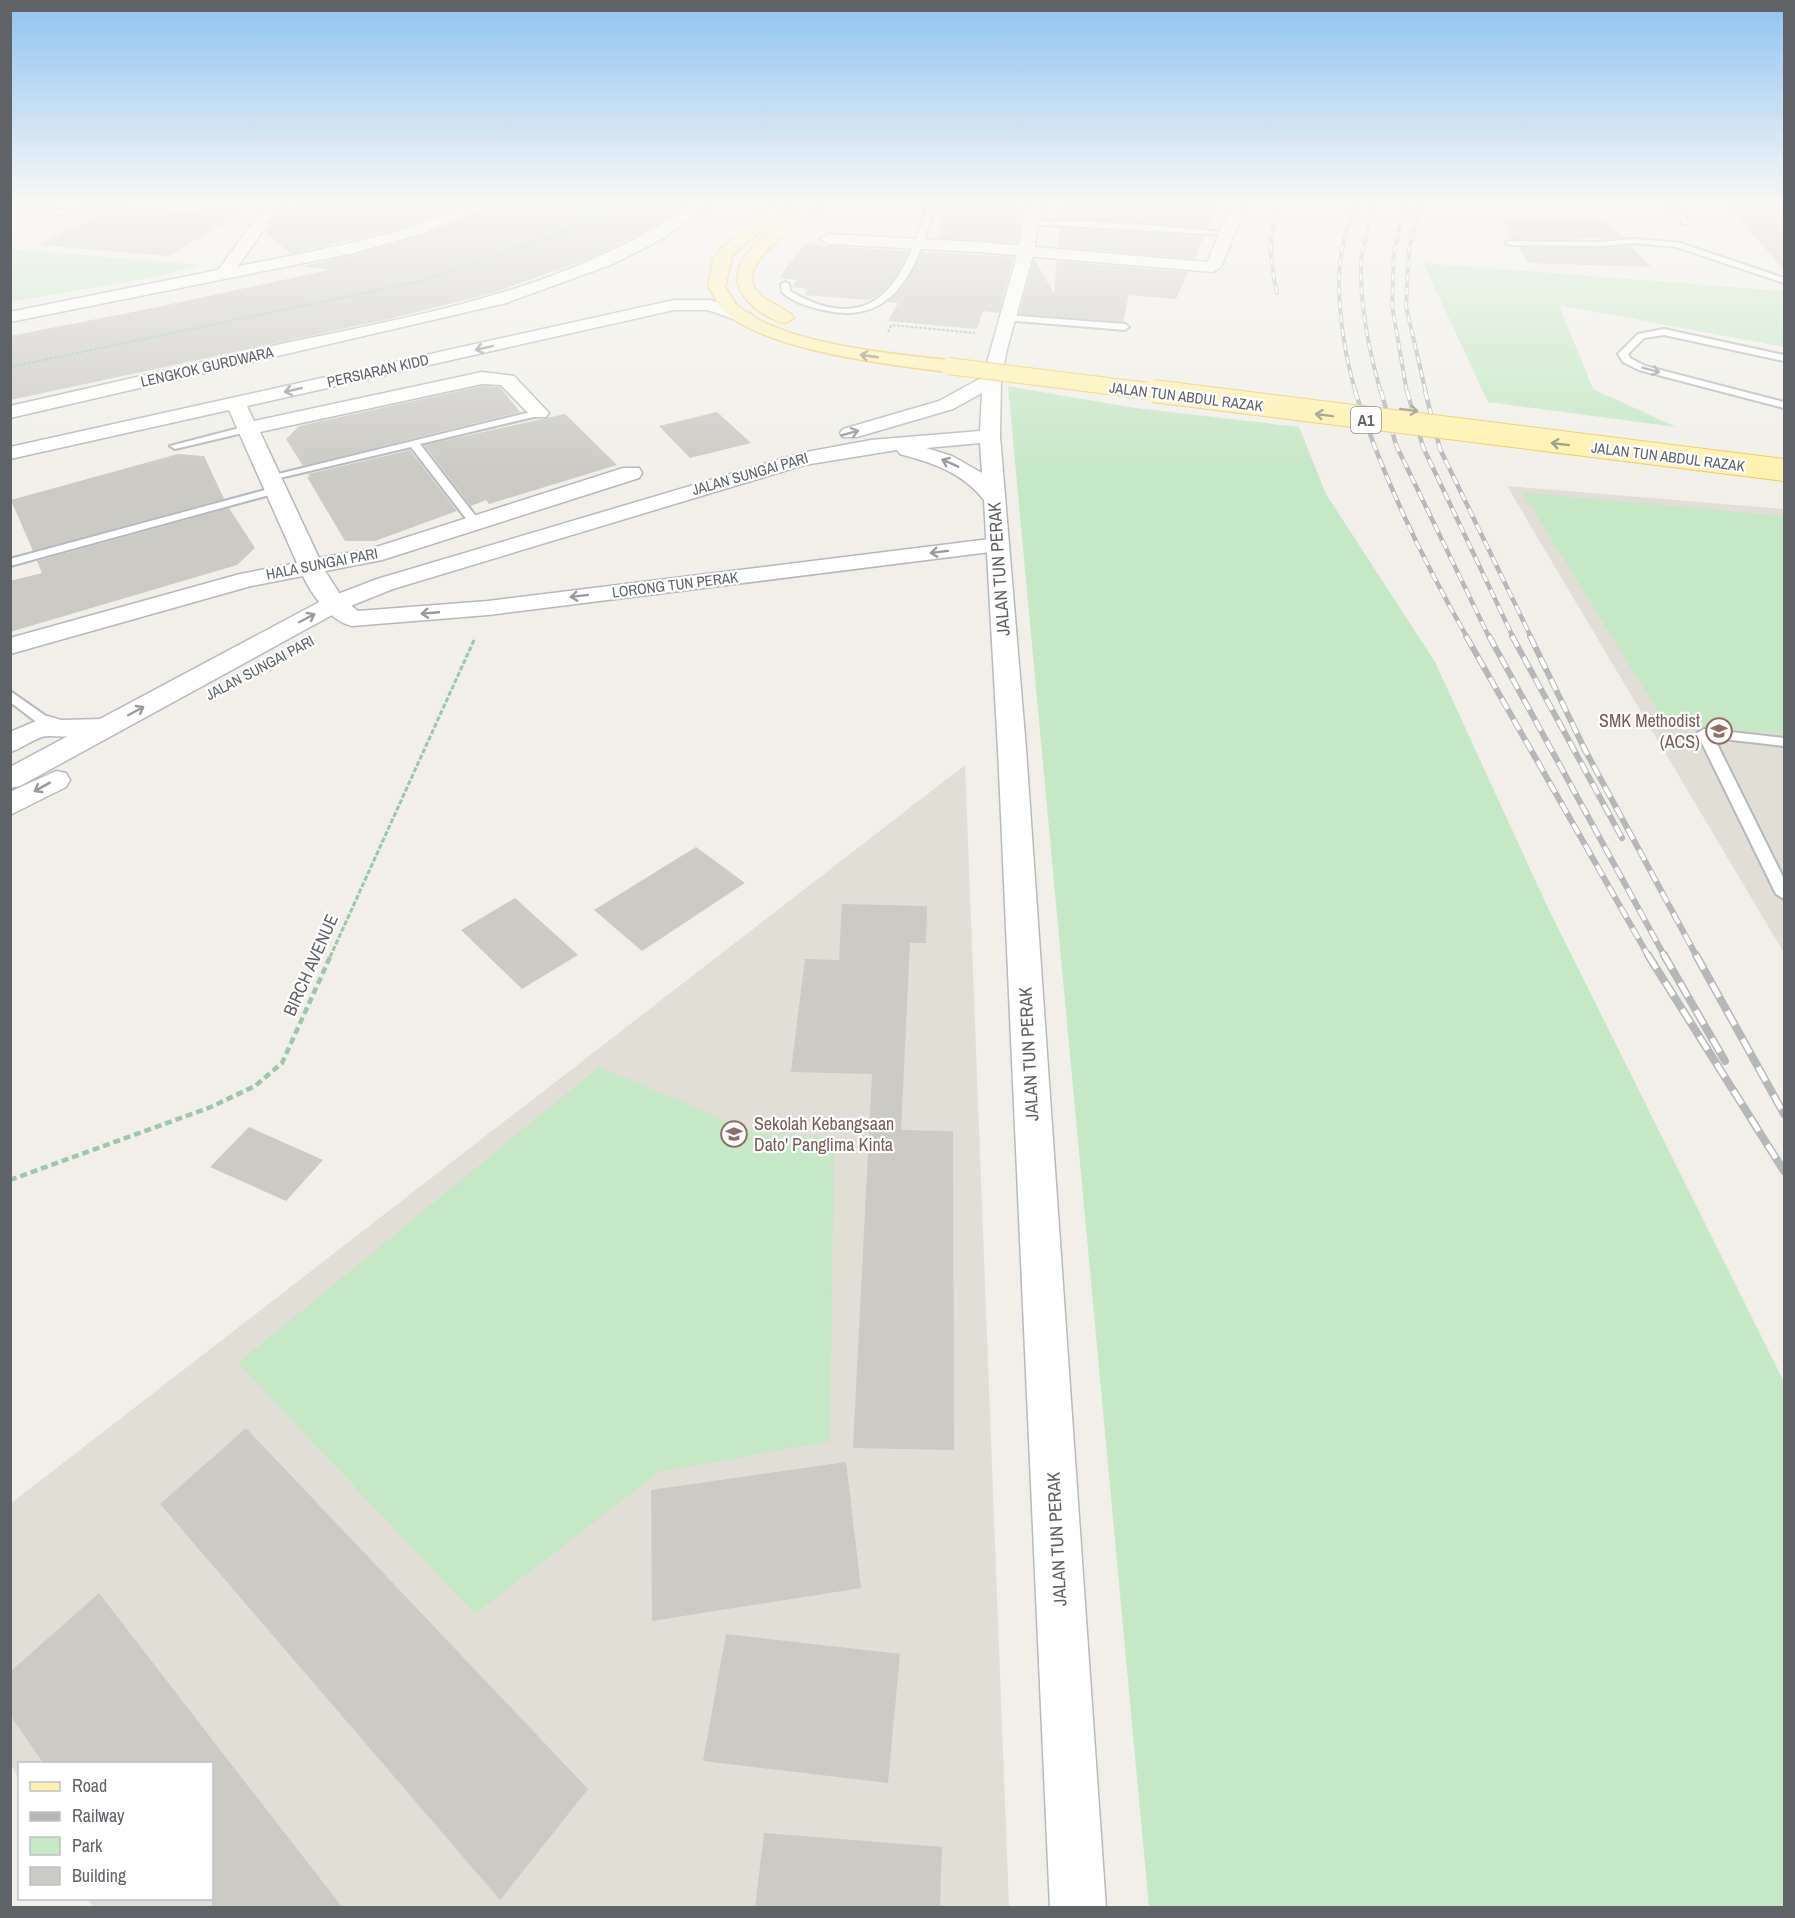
<svg xmlns="http://www.w3.org/2000/svg" width="1795" height="1918" viewBox="0 0 1795 1918" font-family="'Archivo Narrow',sans-serif">
	<rect width="100%" height="100%" fill="#f1efe8"/>
	<!-- education -->
	<path fill="#e1ded6" d="M1507,486L1784,509V953Z
		M965,765L1009,1907H93L88,1899L212,1898V1764H20L19,1779L10,1763V1504Z"/>
	<!-- green -->
	<path fill="#c5e8c5" d="M11,249L202,265L160,276L11,302Z
		M1423,263L1784,291V347L1559,305L1593,389L1676,427L1488,402Z
		M1008,386L1135,408L1299,427L1326,494L1435,662L1548,908L1784,1382V1907H1149Z
		M1523,493L1784,516V734L1666,724Z
		M599,1067L756,1133L834,1137L830,1441L659,1472L475,1614L238,1363Z"/>
	<!-- building -->
	<path fill="#cccac5" d="M304,205H469L398,229L290,254L265,231L279,212Z
		M493,205H687L642,232L593,257L493,293L389,319L10,400V336L143,310L329,270L303,266L354,255L425,235Z
		M943,205H1010L1020,226L1017,243L939,238Z
		M1062,205H1218L1208,229L1126,221L1061,219Z
		M1727,205H1785V271Z
		M112,206L237,216L168,256L38,245Z
		M1500,217L1606,219L1623,238L1512,239Z
		M1060,228L1204,236L1194,259L1058,247Z
		M805,243L828,246L909,251L895,277L881,293L869,300L804,295L808,289L792,287L797,280L779,278Z
		M1631,246L1651,267L1528,263L1518,247L1601,248Z
		M922,252L1014,257L999,313L983,311L977,329L888,321L898,303L887,302L904,286Z
		M1034,259L1054,293L1057,261L1188,272L1176,299L1129,295L1123,322L1019,314Z
		M482,386L500,387L520,412L303,466L286,439L299,426Z
		M717,412L751,443L690,458L659,426Z
		M565,414L617,465L489,504L486,500L471,506L424,445Z
		M410,450L457,511L375,541H345L307,477H310L308,474Z
		M178,454L204,456L224,499L33,551L11,500Z
		M229,508L255,548L237,565L10,632V581L42,573L37,561Z
		M696,847L745,883L642,951L594,910Z
		M515,898L578,955L522,989L461,930Z
		M842,904L927,906L926,943H910L901,1130L953,1131L954,1450L853,1448L872,1074L791,1072L805,959L839,960Z
		M249,1127L323,1160L286,1201L210,1167Z
		M246,1428L588,1789L500,1900L160,1504Z
		M846,1462L861,1588L652,1621L651,1490Z
		M99,1593L231,1764L343,1908H212V1764H44L10,1715V1672Z
		M726,1634L900,1654L888,1783L703,1761Z
		M764,1833L942,1847L940,1908H755Z"/>
	<g fill="none" stroke-linecap="round" stroke-linejoin="round">
		<!-- service casing -->
		<g stroke="#b5b8bc" stroke-width="4">
			<path id="service" d="M94,205H104L82,216L10,210V206L81,212Z
				M927,205H935C919,262 898,325 828,311C812,308 794,303 782,292L781,284L785,282L789,284L790,291C875,341 906,279 927,205Z
				M1669,205H1677L1689,224H1683Z
				M1032,220L1126,223L1231,233L1227,235L1029,224Z
				M1634,239L1680,243L1784,278V283L1676,247L1634,243L1601,246L1509,245L1505,243L1509,241L1601,242Z
				M1007,315L1125,324L1129,327L1125,330L1004,320L1003,318Z
				M1664,329L1784,355V361L1664,335L1644,338L1628,354L1630,358L1645,366L1784,402V408L1639,370L1623,362L1618,354L1638,334Z
				M539,410L542,411V415L420,444L481,523L475,526L471,525L411,447L271,480L266,477Z
				M247,426L252,429L251,431L175,449L170,446Z
				M276,487L281,490L280,492L10,566V559Z
				M10,691L53,721V727H43L10,702Z
				M1704,729L1784,738V746L1714,738L1784,879V899L1776,894L1697,733Z"/>
		</g>
		<!-- minor casing -->
		<g stroke="#b5b8bc" stroke-width="3">
			<path id="minor" d="M266,205H281L238,266C292,256 346,245 399,231C431,222 458,205 491,205L424,233L354,253L10,322V312L218,270Z
				M692,205H709L662,239L613,264L506,303L10,418V406C101,386 191,364 281,344C430,313 562,291 692,205Z
				M1232,205H1246L1221,267L1213,272L979,252L828,244L820,239L828,234L979,242L1207,262Z
				M674,300H710L751,314L754,318L745,323L708,310H674L247,406L254,421L482,372L514,376L549,413L546,417H532L501,385L482,384L260,432L319,558L370,549L623,468H639L642,473L639,478L382,560L325,571L343,599L358,611L488,601L998,538L1006,540L1009,545L1006,550L488,615L352,626C330,621 312,595 303,576L251,586L10,654V638L240,574L297,563L229,410L10,459V447Z
				M48,716L61,720L105,719L115,721L119,727L115,733C94,738 71,737 49,736C38,735 22,749 10,752V732Z"/>
		</g>
		<!-- secondary casing -->
		<g stroke="#b6babf" stroke-width="3">
			<path id="secondary" d="M1026,205H1040L1034,252L1007,349L1001,380L1000,436L1026,749L1106,1908H1050L998,749L984,500C962,472 933,463 900,454L897,450L804,465L393,589L343,609L20,786L10,788V767L325,599L377,579L801,453L871,440L980,431L982,393L953,409L857,437H843L840,433L843,429L939,401L983,377L1018,252ZM980,443L982,473L952,456L926,448Z
				M56,771L66,773L70,780L66,787L10,815V792Z"/>
		</g>
		<!-- primary casing -->
		<g stroke="#f2c960" stroke-width="3">
			<path id="primary" d="M774,205H790L732,256L725,287C729,293 733,301 738,306C781,344 892,354 948,360L955,362L957,366L955,370L948,372C890,365 771,351 727,314C719,307 714,295 708,287L713,260L721,249Z
				M804,205H820C805,225 740,256 754,287C762,303 784,305 794,318L785,323C771,320 755,310 746,299C715,261 778,226 804,205Z"/>
		</g>
		<!-- path-far2 -->
		<path stroke="#9cc7a9" stroke-width="2" stroke-dasharray="3 1.5" stroke-linecap="butt" d="M888,332L891,325L975,333
			M10,367L421,281L556,235L612,205"/>
		<!-- path-far1 -->
		<path stroke="#9cc7a9" stroke-width="3" stroke-dasharray="5 2" stroke-linecap="butt" d="M330,957L475,638"/>
		<!-- path -->
		<path stroke="#9cc7a9" stroke-width="4.5" stroke-dasharray="7 4" stroke-linecap="butt" d="M10,1180L211,1107L255,1086L282,1063L331,955"/>
		<!-- service -->
		<use href="#service" fill="#fff" fill-rule="evenodd"/>
		<!-- minor -->
		<use href="#minor" fill="#fff" fill-rule="evenodd"/>
		<!-- secondary -->
		<use href="#secondary" fill="#fff" fill-rule="evenodd"/>
		<!-- primary -->
		<use href="#primary" fill="#fff2af" fill-rule="evenodd"/>
		<!-- rail-far3 casing -->
		<g stroke="#b6b7b8" stroke-width="4">
			<path id="rail-far3" d="M1354,205C1350,221 1344,238 1341,255C1335,294 1344,355 1356,393
				M1374,205C1370,224 1362,245 1361,264C1360,308 1369,351 1381,393
				M1405,205L1394,252L1392,305L1407,393
				M1419,205L1409,250L1406,306L1426,393
				M1277,293C1270,262 1267,235 1280,205"/>
		</g>
		<!-- rail-far2 casing -->
		<g stroke="#b6b7b8" stroke-width="4.5">
			<path id="rail-far2" d="M1355,391C1383,478 1422,559 1467,637
				M1381,391L1396,445L1489,637
				M1407,391L1423,447L1513,637
				M1425,391L1440,449L1531,637"/>
		</g>
		<!-- rail-far1 casing -->
		<g stroke="#b6b7b8" stroke-width="6">
			<path id="rail-far1" d="M1466,636L1649,957
				M1489,636L1665,957
				M1512,636L1622,838
				M1530,636L1585,750L1697,957"/>
		</g>
		<!-- rail casing -->
		<g stroke="#b6b7b8" stroke-width="8">
			<path id="rail" d="M1648,955L1784,1171
				M1664,955L1725,1061
				M1696,955L1784,1114"/>
		</g>
		<!-- rail-far3 -->
		<use href="#rail-far3" stroke="#fff" stroke-width="2" stroke-dasharray="7" stroke-linecap="butt"/>
		<!-- rail-far2 -->
		<use href="#rail-far2" stroke="#fff" stroke-width="3" stroke-dasharray="9" stroke-linecap="butt"/>
		<!-- rail-far1 -->
		<use href="#rail-far1" stroke="#fff" stroke-width="4" stroke-dasharray="12" stroke-linecap="butt"/>
		<!-- rail -->
		<use href="#rail" stroke="#fff" stroke-width="5" stroke-dasharray="16" stroke-linecap="butt"/>
		<!-- primary-bridge-far1 casing -->
		<g stroke="#f2c960" stroke-width="18" stroke-linecap="butt">
			<path id="primary-bridge-far1" d="M948,366L1165,393"/>
		</g>
		<!-- primary-bridge casing -->
		<g stroke="#f2c960" stroke-width="24" stroke-linecap="butt">
			<path id="primary-bridge" d="M1153,391L1784,470"/>
		</g>
		<!-- primary-bridge-far1 -->
		<use href="#primary-bridge-far1" stroke="#fff2af" stroke-width="16"/>
		<!-- primary-bridge -->
		<use href="#primary-bridge" stroke="#fff2af" stroke-width="22"/>
	</g>
	<!-- one-way arrows -->
	<defs><path id="oneway-shaft" d="M-6 0H5M1.5-3L5.5 0L1.5 3" fill="none" stroke-width="1.6" stroke-linecap="round" stroke-linejoin="round" transform="scale(1.5)"/></defs>
	<g stroke="#979a9d">
		<use href="#oneway-shaft" transform="translate(484 348) rotate(167)"/>
		<use href="#oneway-shaft" transform="translate(1651 370) rotate(15)"/>
		<use href="#oneway-shaft" transform="translate(293 390) rotate(167)"/>
		<use href="#oneway-shaft" transform="translate(850 433) rotate(-16)"/>
		<use href="#oneway-shaft" transform="translate(950 463) rotate(-156)"/>
		<use href="#oneway-shaft" transform="translate(939 552) rotate(173)"/>
		<use href="#oneway-shaft" transform="translate(579 596) rotate(173)"/>
		<use href="#oneway-shaft" transform="translate(430 613) rotate(175)"/>
		<use href="#oneway-shaft" transform="translate(307 618) rotate(-28)"/>
		<use href="#oneway-shaft" transform="translate(136 711) rotate(-28)"/>
		<use href="#oneway-shaft" transform="translate(42 787) rotate(151)"/>
	</g>
	<g stroke="#979581">
		<use href="#oneway-shaft" transform="translate(869 356) rotate(-172)"/>
		<use href="#oneway-shaft" transform="translate(1409 410) rotate(7)"/>
		<use href="#oneway-shaft" transform="translate(1324 415) rotate(-173)"/>
		<use href="#oneway-shaft" transform="translate(1560 444) rotate(-173)"/>
	</g>
	<!-- sky -->
	<linearGradient id="sky" x2="0" y2="1"><stop stop-color="#8fc3f1"/><stop offset="0.43" stop-color="#f9f8f5"/><stop offset="1" stop-color="#f9f8f5" stop-opacity="0"/></linearGradient>
	<rect width="1795" height="474" fill="url(#sky)"/>
	<!-- icons -->
	<defs>
		<g id="school-ring" transform="scale(1.35)"><circle r="9.5" fill="#fff" stroke="#8d6e63" stroke-width="1.5"/><path d="M0-5L7-2L0 1L-7-2ZM-4 1L0 2.5L4 1V4Q0 6-4 4Z" fill="#8d6e63"/></g>
	</defs>
	<g fill-rule="evenodd">
		<use href="#school-ring" x="1719" y="731"/>
		<use href="#school-ring" x="734" y="1134"/>
	</g>
	<g text-anchor="middle" stroke-width="4.5" stroke-linejoin="round" paint-order="stroke">
		<!-- far-street labels -->
		<g font-size="15" fill="#5f6368" stroke="#fff">
			<text transform="translate(207 367) rotate(-13)" y="5">LENGKOK GURDWARA</text>
			<text transform="translate(378 371) rotate(-13)" y="5">PERSIARAN KIDD</text>
			<text transform="translate(1186 397) rotate(7)" y="5">JALAN TUN ABDUL RAZAK</text>
			<text transform="translate(1668 457) rotate(7)" y="5">JALAN TUN ABDUL RAZAK</text>
			<text transform="translate(750 474) rotate(-16)" y="5">JALAN SUNGAI PARI</text>
			<text transform="translate(322 564) rotate(-11)" y="5">HALA SUNGAI PARI</text>
			<text transform="translate(675 585) rotate(-7)" y="5">LORONG TUN PERAK</text>
			<text transform="translate(260 668) rotate(-28)" y="5">JALAN SUNGAI PARI</text>
		</g>
		<!-- shield labels -->
		<rect fill="#fff" stroke="#8f9295" stroke-width="1.5" x="1351" y="407" width="30" height="26" rx="4.5"/>
		<g font-size="16" font-weight="bold" fill="#5f6368">
			<text x="1366" y="426">A1</text>
		</g>
		<!-- street labels -->
		<g font-size="18" fill="#5f6368" stroke="#fff">
			<text transform="translate(999 569) rotate(-94)" y="6">JALAN TUN PERAK</text>
			<text transform="translate(311 965) rotate(-66)" y="6">BIRCH AVENUE</text>
			<text transform="translate(1029 1054) rotate(-93)" y="6">JALAN TUN PERAK</text>
			<text transform="translate(1057 1539) rotate(-93)" y="6">JALAN TUN PERAK</text>
		</g>
		<!-- education labels -->
		<g font-size="18" fill="#785e54" stroke="#fff" text-anchor="end">
			<text x="1700" y="727">SMK Methodist<tspan x="1700" dy="21">(ACS)</tspan></text>
			<text x="754" y="1130" text-anchor="start">Sekolah Kebangsaan<tspan x="754" dy="21">Dato' Panglima Kinta</tspan></text>
		</g>
	</g>
	<!-- border -->
	<rect width="1795" height="1918" fill="none" stroke="#5f6368" stroke-width="24"/>
	<!-- legend -->
	<rect x="18" y="1762" width="195" height="138" fill="#ffffff" stroke="#bfc1c3" stroke-width="1.5"/>
	<rect x="30" y="1782" width="30" height="9" fill="#fff2af" stroke="#bfc1c3" stroke-width="1.5"/>
	<text x="72" y="1792" font-size="18" fill="#5f6368">Road</text>
	<rect x="30" y="1812" width="30" height="9" fill="#b6b7b8" stroke="#bfc1c3" stroke-width="1.5"/>
	<text x="72" y="1822" font-size="18" fill="#5f6368">Railway</text>
	<rect x="30" y="1837" width="30" height="18" fill="#c5e8c5" stroke="#bfc1c3" stroke-width="1.5"/>
	<text x="72" y="1852" font-size="18" fill="#5f6368">Park</text>
	<rect x="30" y="1867" width="30" height="18" fill="#cccac5" stroke="#bfc1c3" stroke-width="1.5"/>
	<text x="72" y="1882" font-size="18" fill="#5f6368">Building</text>
</svg>
